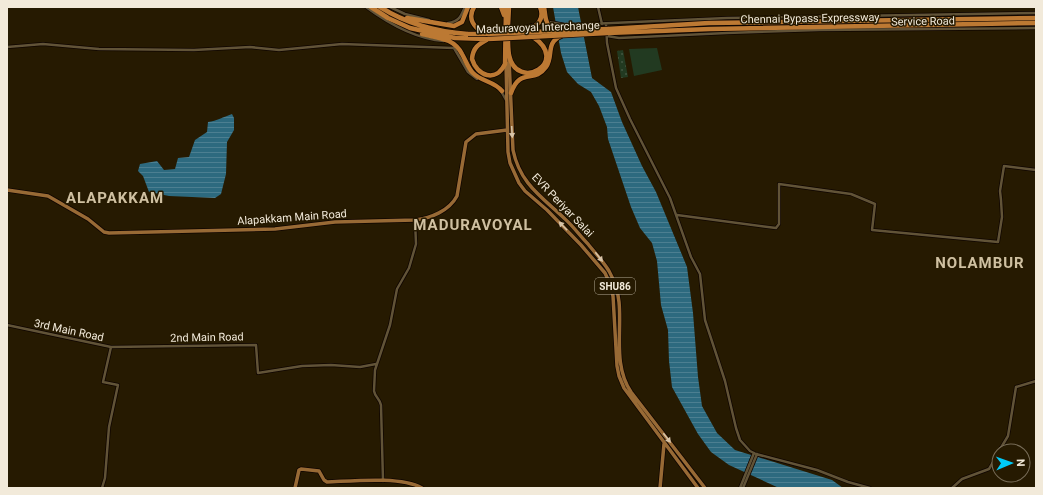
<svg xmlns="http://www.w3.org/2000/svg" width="1043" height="495" viewBox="0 0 1043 495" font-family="Roboto,sans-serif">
	<defs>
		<pattern id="garden-dots" width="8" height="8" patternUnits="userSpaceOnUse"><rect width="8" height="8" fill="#223a21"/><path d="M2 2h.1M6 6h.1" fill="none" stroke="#435741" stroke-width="1.8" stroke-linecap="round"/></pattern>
		<pattern id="water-rules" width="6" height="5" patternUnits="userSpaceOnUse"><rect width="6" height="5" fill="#2d6a7f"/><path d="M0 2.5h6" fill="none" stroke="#4c7f91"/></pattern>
	</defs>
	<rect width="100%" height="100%" fill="#261a01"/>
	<!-- green -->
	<path fill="#223a21" d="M657,48L662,70L634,76L629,49Z"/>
	<!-- garden -->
	<path fill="url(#garden-dots)" d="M623,50L628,77L621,78L617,51Z"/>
	<!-- water -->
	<path fill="url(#water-rules)" d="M553,7H578L592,78L611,92L622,122L642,166L656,192L687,267L693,313L698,377L702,406L717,433L735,450L832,480L843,488H779L729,465L711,452L698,434L672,387L669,361L668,330L661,305L657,261L652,243L640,228L631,207L608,139L607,127L599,106L591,92L578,84L567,72L561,53Z
		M232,114L234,118V130L227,142L226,174L221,194L215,198L169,196L149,192L143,176L138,171L140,164L157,161L164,170L175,169L178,158L189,157L195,140L207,132L208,122C217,121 223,117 232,114Z"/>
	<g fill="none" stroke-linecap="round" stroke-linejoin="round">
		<!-- minor casing -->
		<g stroke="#0f0500" stroke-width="4">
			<path id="minor" d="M366,7C389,24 415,39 444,41
				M390,7L405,14L429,20
				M598,7L602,24
				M448,23C459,22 461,16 465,7
				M538,24L549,22L566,25L727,18L1036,13
				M606,24L607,43L616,88L630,119L670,198L691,257L700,274L705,320L725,381L736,428L740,440L750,451L756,454L817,470L848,482L870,488
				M508,28H520L533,25
				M607,36L619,38L727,33L819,30L1036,28
				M7,47L43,44L99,49L194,50L250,47L279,50L342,44L454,48
				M454,48L468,72L477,79
				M501,91L506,100
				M677,215L776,228L779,224V184L851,194L875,204L872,230L998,242L1002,217L1001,200L1000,191L1004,166L1036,170
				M7,325L111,347L256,345L258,373L302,366L331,365L360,367L376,364
				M999,451L1008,436L1016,387L1036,381
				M383,481L381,405C380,399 375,397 374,391L375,370L390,325L397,289L409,268L416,244L415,220
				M102,488L105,478L109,427L118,385L103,382L111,347
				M740,488L754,453
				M743,488L757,454
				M952,488L962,479L989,469L999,452"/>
		</g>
		<!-- major casing -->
		<g stroke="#0f0500" stroke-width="5">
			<path id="major" d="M509,58L513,150C520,184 542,197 565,219C574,227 580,236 588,244C595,253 603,261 609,271C614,280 618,291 619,302C622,332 613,365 631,392L705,488
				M506,63L508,152L510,163L519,183L525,191L547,210L581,245L605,273L610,284L613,296L617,366L619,376L624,388L698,488
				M7,190L48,196L88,219L104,232L109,233L275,229L335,222L415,220C431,218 449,211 457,196L466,142L476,134L507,130
				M295,488L299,470L301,469L319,471L324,480L327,482C353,481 400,476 422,488
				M660,488L664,444"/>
		</g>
		<!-- highway casing -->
		<g stroke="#0f0500" stroke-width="6">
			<path id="highway" d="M371,7L388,18L410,28L455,38L487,39
				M380,7C407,24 437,32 468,34
				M474,7C467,19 474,27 484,34
				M501,7L504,15
				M407,18L454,26L462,22L468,7
				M508,26L509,7
				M608,29L709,23L1036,18
				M608,33L710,29L1036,23
				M422,34C438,38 454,38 462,54C466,61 468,68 473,73C482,82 494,81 502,91
				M508,36C508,42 508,49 509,55C517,93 571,62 533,37
				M488,39C479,44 473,47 472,59C477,76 496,83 505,64L506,7
				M511,93C520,67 534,84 546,67C554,56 545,43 561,36"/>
		</g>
		<!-- minor -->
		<use href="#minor" stroke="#615337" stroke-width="2.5"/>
		<!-- major -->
		<use href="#major" stroke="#986a35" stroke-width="3.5"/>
		<!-- highway -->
		<use href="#highway" stroke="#bc7933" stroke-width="4.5"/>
		<!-- highway-bridge casing -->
		<g stroke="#0f0500" stroke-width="6" stroke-linecap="butt">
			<path id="highway-bridge" d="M544,7C546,17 544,26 556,30
				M527,30C537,27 545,19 540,7
				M468,34H484L608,29
				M488,39L608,33"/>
		</g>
		<!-- highway-bridge -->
		<use href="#highway-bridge" stroke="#bc7933" stroke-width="4.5"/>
	</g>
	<!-- one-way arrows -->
	<defs><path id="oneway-solid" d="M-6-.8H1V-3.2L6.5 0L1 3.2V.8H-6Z"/></defs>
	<g fill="#d7c4a8">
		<use href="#oneway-solid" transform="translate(512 132) rotate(87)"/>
		<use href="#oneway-solid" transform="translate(563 226) rotate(-134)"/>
		<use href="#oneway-solid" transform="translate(599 257) rotate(52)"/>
		<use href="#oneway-solid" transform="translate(667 438) rotate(52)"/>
	</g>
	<g text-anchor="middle" stroke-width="3" stroke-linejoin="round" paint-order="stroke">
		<!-- shield labels -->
		<rect fill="#261a01" stroke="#b5ac99" stroke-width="1" x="595" y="278" width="40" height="16" rx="3"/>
		<g font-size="10" font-weight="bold" fill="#f2eada">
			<text x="615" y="290">SHU86</text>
		</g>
		<!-- street labels -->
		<g font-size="11" fill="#f2eada" stroke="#261a01">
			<text transform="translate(810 18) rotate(-1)" y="4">Chennai Bypass Expressway</text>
			<text transform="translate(923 21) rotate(-1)" y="4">Service Road</text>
			<text transform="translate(538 27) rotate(-2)" y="4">Maduravoyal Interchange</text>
			<text transform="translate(563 205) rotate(46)" y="4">EVR Periyar Salai</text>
			<text transform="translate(292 217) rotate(-4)" y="4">Alapakkam Main Road</text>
			<text transform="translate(69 330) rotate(12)" y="4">3rd Main Road</text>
			<text transform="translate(207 337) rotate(-1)" y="4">2nd Main Road</text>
		</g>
		<!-- district labels -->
		<g font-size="15" font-weight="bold" letter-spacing="1" fill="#cfc0a1" stroke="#261a01">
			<text x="115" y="203">ALAPAKKAM</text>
			<text x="473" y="230">MADURAVOYAL</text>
			<text x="980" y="268">NOLAMBUR</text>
		</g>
	</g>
	<!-- border -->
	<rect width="1043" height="495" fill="none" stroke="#f2eada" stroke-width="16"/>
	<!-- north arrow -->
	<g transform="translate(1011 463) rotate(88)"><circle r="19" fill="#261a01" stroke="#786d58"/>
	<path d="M0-3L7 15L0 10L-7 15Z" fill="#00cbf9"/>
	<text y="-6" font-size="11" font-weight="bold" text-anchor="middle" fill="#f2eada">N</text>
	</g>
</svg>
